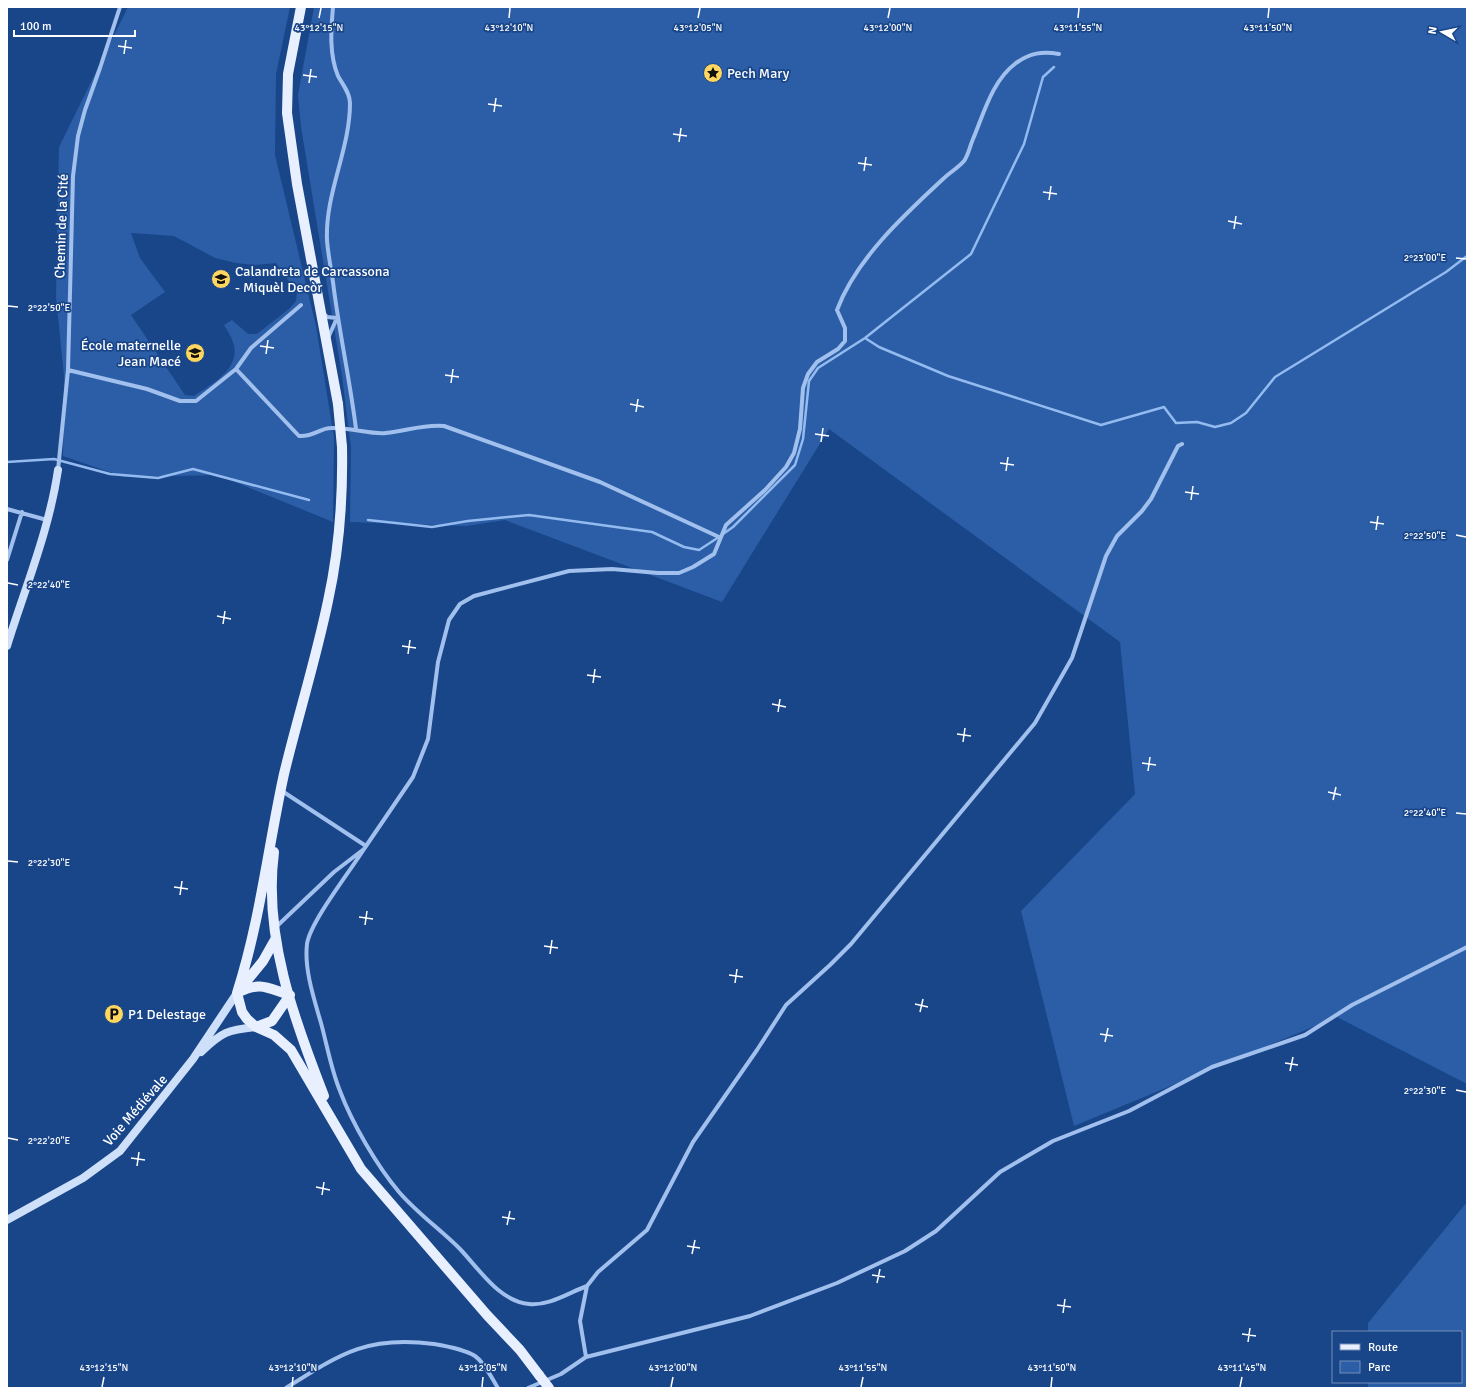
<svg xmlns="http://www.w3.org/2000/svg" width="1474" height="1395" viewBox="0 0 1474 1395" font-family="Signika,sans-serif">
	<rect width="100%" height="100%" fill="#194589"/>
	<!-- green -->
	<path fill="#2b5ea7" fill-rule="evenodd" d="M128,7H290L276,74L275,155L316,326L334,438L333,522L218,475L124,477L63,456L64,376L56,297L59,147ZM131,233L174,236L215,258L236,263L255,265L276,263L297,293L296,301L290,308L257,334H248L232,320L224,325C227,330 231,336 233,342C242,369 211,384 194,396L185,395L131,315L165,292L140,258Z
		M314,7H1467V1084L1337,1017L1074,1126L1021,911L1135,794L1120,642L829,429L722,602L505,520L466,526L350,522L351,448L342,376L301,127L298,95Z
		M1467,1202V1388H1368V1382H1461V1332H1368V1323Z"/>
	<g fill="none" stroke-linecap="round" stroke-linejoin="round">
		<!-- stream -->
		<path stroke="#94bbf0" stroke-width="2.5" d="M865,338L879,347L948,376L1101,425L1164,407L1176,423L1197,422L1215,427L1231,423L1246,413L1275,377L1446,272L1467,256
			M7,462L54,459L110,474L158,478L193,469L309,500
			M368,520L432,527L468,521L529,515L652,532L684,547L699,550L719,537
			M723,534L733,527L795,465L803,439L809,381L818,368L865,338L971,254L1024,144L1043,77L1054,67"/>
		<!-- street -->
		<path stroke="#a1c0ed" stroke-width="4" d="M333,7C331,30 329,54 338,76C343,85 350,93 350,103C350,150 325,193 327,240C328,254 331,269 333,282C339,332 350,380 356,429
			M324,314L327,317L337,318L328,338
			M236,369L299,436C314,437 320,428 331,428C348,427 373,435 386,433C406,431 424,424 444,426L600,482L719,537
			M68,370L147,389L180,401H196L236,369L251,348L301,305
			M58,470L68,370L73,176L78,136L85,110L100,68L120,7
			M7,509L47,520
			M7,560L22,512
			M282,791L366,846
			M364,849L413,777L428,739L438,662L449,620L460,604L474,596L569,571L612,569L658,573H679L693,567L714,554L726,525L765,490L786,467L794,453L800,429L803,388L808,374L817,362L838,349L845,341V328L837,310C856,259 904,215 943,179C949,173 958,168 964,161C968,156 970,146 973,139C984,113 992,81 1016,63C1030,53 1042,51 1059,54
			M276,927L334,872L364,849C351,870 310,922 307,944C304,969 314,999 321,1023C327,1045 331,1069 340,1091C352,1123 377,1166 399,1192C417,1213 441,1230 460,1249C479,1269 500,1302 529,1304C549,1306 568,1293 587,1286
			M586,1357L580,1321L587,1286L598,1272L647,1230L693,1142L757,1050L786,1005L830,965L851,944L1035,723L1072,658L1106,556L1117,536L1142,511L1151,499L1178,446L1182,444
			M286,1388C340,1354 367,1335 434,1344C446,1346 464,1349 475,1356C485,1363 491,1377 498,1388
			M528,1388L561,1374L586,1357L750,1316L837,1283L905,1251L936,1231L1000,1172L1053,1141L1129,1111L1212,1067L1305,1035L1352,1005L1467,947"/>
		<!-- secondary -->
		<path stroke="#cedff9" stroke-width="8" d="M7,646C25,588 49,531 58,470
			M201,1052C222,1032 227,1030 256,1027
			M7,1220L83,1178L120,1151L193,1059L237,993"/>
		<!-- primary -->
		<path stroke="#e8f0ff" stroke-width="10" d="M301,7L288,74L287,113L297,184L338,404
			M342,447C343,499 339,551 328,601C316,659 298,716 284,774C268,847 260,922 237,993L242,1012L247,1019L256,1027L274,1035L291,1050L361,1169L487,1315L520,1350L539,1375
			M274,852C263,936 294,1019 324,1096
			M241,988L263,961L276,938
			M239,992C261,981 269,989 290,995
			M256,1027L272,1021L290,995"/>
		<!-- primary-bridge -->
		<path stroke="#e8f0ff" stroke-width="10" d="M338,404L342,447
			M539,1375L549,1388"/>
	</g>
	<!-- ticks -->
	<path fill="none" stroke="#fff" stroke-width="1.5" d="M319,18L321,8M509,18L510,8M698,18L700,8M888,18L890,8M1078,18L1079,8M1268,18L1269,8M118,46L132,48M124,54L126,40M303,75L317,77M309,83L311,69M488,104L502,106M494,112L496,98M673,134L687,136M679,142L681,128M858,163L872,165M864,171L866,157M1043,192L1057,194M1049,200L1051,186M1228,221L1242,224M1234,229L1236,216M1456,258L1466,259M8,306L18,307M260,346L274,348M266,354L268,340M445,375L459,377M451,383L453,369M630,404L644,407M636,412L638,399M815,434L829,436M821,442L823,428M1000,463L1014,465M1006,471L1008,457M1185,492L1199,494M1191,500L1193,486M1370,522L1384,524M1376,530L1378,516M1456,535L1466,537M8,583L18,585M217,616L231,619M223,624L225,611M402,646L416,648M408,654L410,640M587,675L601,677M593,683L595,669M772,704L786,707M778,712L780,699M957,734L971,736M963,742L965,728M1142,763L1156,765M1148,771L1150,757M1328,792L1341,795M1333,800L1336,787M1456,813L1466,814M8,861L18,862M174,887L188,889M180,895L182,881M359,917L373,919M365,925L367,911M544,946L558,948M550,954L552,940M729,975L743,977M735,983L737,969M915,1004L928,1007M920,1012L923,999M1100,1034L1113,1036M1105,1042L1108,1028M1285,1063L1298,1065M1290,1071L1293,1057M1456,1090L1466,1092M8,1138L18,1140M131,1158L145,1160M137,1166L139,1152M316,1187L330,1190M322,1195L324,1182M502,1217L515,1219M507,1225L510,1211M687,1246L700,1248M692,1254L695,1240M872,1275L885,1277M877,1283L880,1269M1057,1305L1071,1307M1063,1313L1065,1299M1242,1334L1256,1336M1248,1342L1250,1328M102,1387L104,1377M292,1387L293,1377M482,1387L483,1377M671,1387L673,1377M861,1387L863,1377M1051,1387L1052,1377M1240,1387L1242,1377"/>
	<!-- icons -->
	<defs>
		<g id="sight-disc" transform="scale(1)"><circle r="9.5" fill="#ffd75e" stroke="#194589"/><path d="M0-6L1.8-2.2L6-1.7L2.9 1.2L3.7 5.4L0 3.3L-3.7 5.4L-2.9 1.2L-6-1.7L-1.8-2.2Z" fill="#111"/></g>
		<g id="school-disc" transform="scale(1)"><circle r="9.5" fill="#ffd75e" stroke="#194589"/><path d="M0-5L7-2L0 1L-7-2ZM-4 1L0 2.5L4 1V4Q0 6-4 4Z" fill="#111"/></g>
		<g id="parking-disc" transform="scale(1)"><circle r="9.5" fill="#ffd75e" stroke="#194589"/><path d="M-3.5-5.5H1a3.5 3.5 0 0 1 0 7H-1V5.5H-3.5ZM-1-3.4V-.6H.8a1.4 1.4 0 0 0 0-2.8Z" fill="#111"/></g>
	</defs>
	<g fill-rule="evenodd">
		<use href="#sight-disc" x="713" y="73"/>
		<use href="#school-disc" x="221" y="279"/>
		<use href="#school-disc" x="195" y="353"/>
		<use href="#parking-disc" x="114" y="1014"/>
	</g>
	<g text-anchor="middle" stroke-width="3.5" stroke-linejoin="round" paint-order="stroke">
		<!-- poi labels -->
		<g font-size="14" fill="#fff" stroke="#194589" text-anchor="start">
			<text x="727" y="78">Pech Mary</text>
			<text x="235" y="276">Calandreta de Carcassona<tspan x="235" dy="16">- Miquèl Decòr</tspan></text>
			<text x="181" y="350" text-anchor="end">École maternelle<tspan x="181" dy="16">Jean Macé</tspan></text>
			<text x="128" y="1019">P1 Delestage</text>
		</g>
		<!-- street labels -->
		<g font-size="14" fill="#fff" stroke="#194589">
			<text transform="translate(61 226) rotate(-88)" y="5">Chemin de la Cité</text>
			<text transform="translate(135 1110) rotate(-49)" y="5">Voie Médiévale</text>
		</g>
	</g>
	<g font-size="10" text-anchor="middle" fill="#fff" stroke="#194589" stroke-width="3.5" stroke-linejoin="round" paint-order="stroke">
		<text x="319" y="31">43°12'15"N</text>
		<text x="509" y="31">43°12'10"N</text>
		<text x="698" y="31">43°12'05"N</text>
		<text x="888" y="31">43°12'00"N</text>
		<text x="1078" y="31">43°11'55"N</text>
		<text x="1268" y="31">43°11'50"N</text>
		<text x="1425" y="261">2°23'00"E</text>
		<text x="49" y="311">2°22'50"E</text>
		<text x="1425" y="539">2°22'50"E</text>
		<text x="49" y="588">2°22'40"E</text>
		<text x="1425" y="816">2°22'40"E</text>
		<text x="49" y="866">2°22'30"E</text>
		<text x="1425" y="1094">2°22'30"E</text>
		<text x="49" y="1144">2°22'20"E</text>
		<text x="104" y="1371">43°12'15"N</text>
		<text x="293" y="1371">43°12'10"N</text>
		<text x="483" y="1371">43°12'05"N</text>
		<text x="673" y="1371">43°12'00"N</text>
		<text x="863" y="1371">43°11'55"N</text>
		<text x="1052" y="1371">43°11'50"N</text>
		<text x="1242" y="1371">43°11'45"N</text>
	</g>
	<!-- border -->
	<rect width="1474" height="1395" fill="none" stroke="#ffffff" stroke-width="16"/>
	<!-- legend -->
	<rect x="1332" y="1331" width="130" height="52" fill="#194589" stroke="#758fb8"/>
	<rect x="1340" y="1344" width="20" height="6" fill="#e8f0ff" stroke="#758fb8"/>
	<text x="1368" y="1351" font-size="12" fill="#ffffff">Route</text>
	<rect x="1340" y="1361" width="20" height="12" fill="#2b5ea7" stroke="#758fb8"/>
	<text x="1368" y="1371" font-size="12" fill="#ffffff">Parc</text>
	<!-- north arrow -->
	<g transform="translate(1442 32) rotate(279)" stroke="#194589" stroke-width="3" paint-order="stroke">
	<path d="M0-3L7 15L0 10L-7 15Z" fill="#ffffff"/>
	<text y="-6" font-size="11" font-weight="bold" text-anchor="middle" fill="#ffffff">N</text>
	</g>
	<!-- scale -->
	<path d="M14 30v6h121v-6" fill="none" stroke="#ffffff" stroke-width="2"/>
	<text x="20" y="30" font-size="12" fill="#ffffff" stroke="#194589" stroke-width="3" paint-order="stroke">100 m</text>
</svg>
